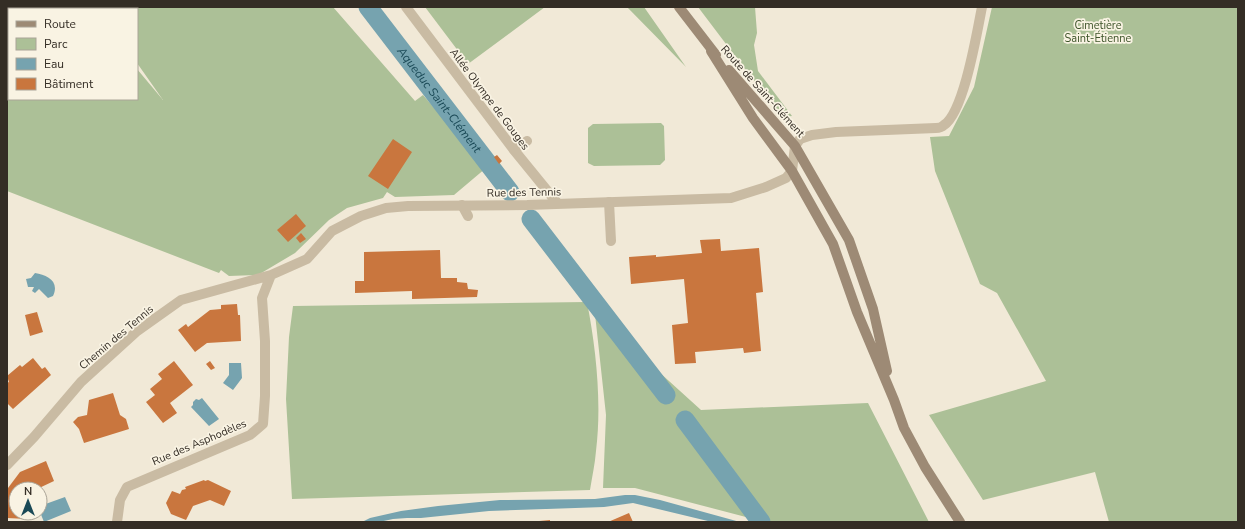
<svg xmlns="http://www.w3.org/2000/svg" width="1245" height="529" viewBox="0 0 1245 529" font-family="'Nunito Sans',sans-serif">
	<rect width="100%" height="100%" fill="#f1e9d7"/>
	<!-- green -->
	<path fill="#acc097" d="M7,7H87L88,9H9V99H137V69L163,100L137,63V9H99L98,7H333L415,101L423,95L486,168L454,195L395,197L387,192L383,198L347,208L329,220L295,253L258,275L229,276L221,270L219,273L7,191Z
		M425,7H545L468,64Z
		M627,7H644L686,67Z
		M698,7H755L757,33L754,45L758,71L792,116L783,117L748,73Z
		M992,7H1238V522H1109L1095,472L983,500L929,415L1046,381L997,293L980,284L935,171L930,137L949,136L974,87Z
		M661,123L664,126L665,160L660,165L594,166L588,163V128L593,124Z
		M587,302C596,348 602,403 596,451C595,464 592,477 590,490L292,499L286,399L289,337L293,306Z
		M595,314L701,410L868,403L929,522H765L635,488H603L606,415Z"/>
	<!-- water -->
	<path fill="#76a3af" d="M35,273C47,275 60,281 53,296L48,298L39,289L35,293L32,291L34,287H28L26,279L31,278Z
		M229,363H241L242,378L233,390L223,383L229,375Z
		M202,398L219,419L209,426L191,407L193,405V402L196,399L199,400Z
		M625,495H635L660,500L740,522H712L633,503L604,507L489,511L421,518H407L393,519L379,522H362L370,518L401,511L438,506L500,500L595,499Z
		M65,497L71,511L44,522L40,512V506Z"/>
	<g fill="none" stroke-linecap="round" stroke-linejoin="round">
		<!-- canal -->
		<g stroke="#76a3af" stroke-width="19">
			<path id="s1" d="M368,7L510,192"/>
			<path d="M531,219L666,395"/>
			<path d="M685,420L761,522"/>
		</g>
	</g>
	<!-- building -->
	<path fill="#c9763e" d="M393,139L412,152L388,189L368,176Z
		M497,155L502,161L499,164L494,157Z
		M296,214L306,226L288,242L277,230Z
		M301,233L306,239L300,243L296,238Z
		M720,239L721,251L759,248L763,292L756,293L761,351L744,353L743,348L695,352L696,363L675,364L672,325L688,323L684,279L631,284L629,257L656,255V257L702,253L700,240Z
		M440,250L441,278H457V282L467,283L468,289L478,290L477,297L412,299V291L355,293V281H364V252Z
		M237,304L238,315H240L241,341L207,343L195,352L178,330L186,324L188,327L210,310L221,309V305Z
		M37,312L43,332L30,336L25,315Z
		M33,358L42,369L45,367L51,375L13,409L7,403V383L9,382L7,376L20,365L22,367Z
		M174,361L193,385L170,403L177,413L163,423L146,402L155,395L150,389L162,379L158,374Z
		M210,361L215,368L211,370L206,364Z
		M113,393L120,415L126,419L129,429L84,443L79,429L73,422L78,417L87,415L89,400Z
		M46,461L54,481L37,489H35L34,486L31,489H16V513H27V519L7,518L8,488L20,472Z
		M204,480L205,481L208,480L231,491L224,506L210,500L193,506L186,520L171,514L166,503L172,491L180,494L182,490L186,489L185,487Z
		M629,513L633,522H608Z
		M550,520V522H539V521Z"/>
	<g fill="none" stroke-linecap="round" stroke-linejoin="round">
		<!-- lane -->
		<path stroke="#c9bba3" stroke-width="10" d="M514,150L527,141
			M609,202L611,241
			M462,205L468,216"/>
		<!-- street -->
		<path stroke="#c9bba3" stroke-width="10" d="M406,7L514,150L558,204
			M7,465L34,437L81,382L136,332L181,300L271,275L307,259L332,231L361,216L386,208L408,206L527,205L731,198L766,187L786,178L792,171L795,146L800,139L812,135L836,132L936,128C939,128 942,127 944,125C964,112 977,32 982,7
			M117,522L120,500L127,487L250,435L263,424L265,396V341L262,298L271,275"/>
		<!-- secondary -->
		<path stroke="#9d8a75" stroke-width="10" d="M679,7L716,55
			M711,51L753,118L792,171L833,244L857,312L894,400L904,428L925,467L960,522
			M729,70L795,146L849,240L873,309L887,371"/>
	</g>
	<g text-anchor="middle" stroke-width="3.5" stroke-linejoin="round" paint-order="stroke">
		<!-- park labels -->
		<g font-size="11" fill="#3d5329" stroke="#f9f3e3">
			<text x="1098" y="29">Cimetière<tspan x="1098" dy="13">Saint-Étienne</tspan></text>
		</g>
		<!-- street labels -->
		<g font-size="11" fill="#342d25" stroke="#f9f3e3">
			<text transform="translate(763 91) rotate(48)" y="4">Route de Saint-Clément</text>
			<text transform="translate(490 99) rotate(53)" y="4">Allée Olympe de Gouges</text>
			<text transform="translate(524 192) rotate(-1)" y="4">Rue des Tennis</text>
			<text transform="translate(116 337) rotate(-40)" y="4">Chemin des Tennis</text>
			<text transform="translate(199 442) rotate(-23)" y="4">Rue des Asphodèles</text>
		</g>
		<!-- water labels -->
		<g font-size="12" font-style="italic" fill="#1a4956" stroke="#f9f3e3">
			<text dy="4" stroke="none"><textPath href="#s1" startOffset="117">Aqueduc Saint-Clément</textPath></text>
		</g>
	</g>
	<!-- border -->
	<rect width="1245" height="529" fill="none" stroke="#342d25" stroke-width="16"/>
	<!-- legend -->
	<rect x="8" y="8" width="130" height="92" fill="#f9f3e3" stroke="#aaa497"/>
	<rect x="16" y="21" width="20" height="6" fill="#9d8a75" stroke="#aaa497"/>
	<text x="44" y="28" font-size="12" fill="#342d25">Route</text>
	<rect x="16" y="38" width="20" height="12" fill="#acc097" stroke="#aaa497"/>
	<text x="44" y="48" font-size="12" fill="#342d25">Parc</text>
	<rect x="16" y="58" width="20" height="12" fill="#76a3af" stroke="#aaa497"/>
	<text x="44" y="68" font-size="12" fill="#342d25">Eau</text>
	<rect x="16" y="78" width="20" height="12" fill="#c9763e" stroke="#aaa497"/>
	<text x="44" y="88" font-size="12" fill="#342d25">Bâtiment</text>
	<!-- north arrow -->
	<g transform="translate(28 501)"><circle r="19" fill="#f9f3e3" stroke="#aaa497"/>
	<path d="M0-3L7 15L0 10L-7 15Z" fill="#1a4956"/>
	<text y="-6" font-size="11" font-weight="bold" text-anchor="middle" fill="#342d25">N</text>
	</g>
</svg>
